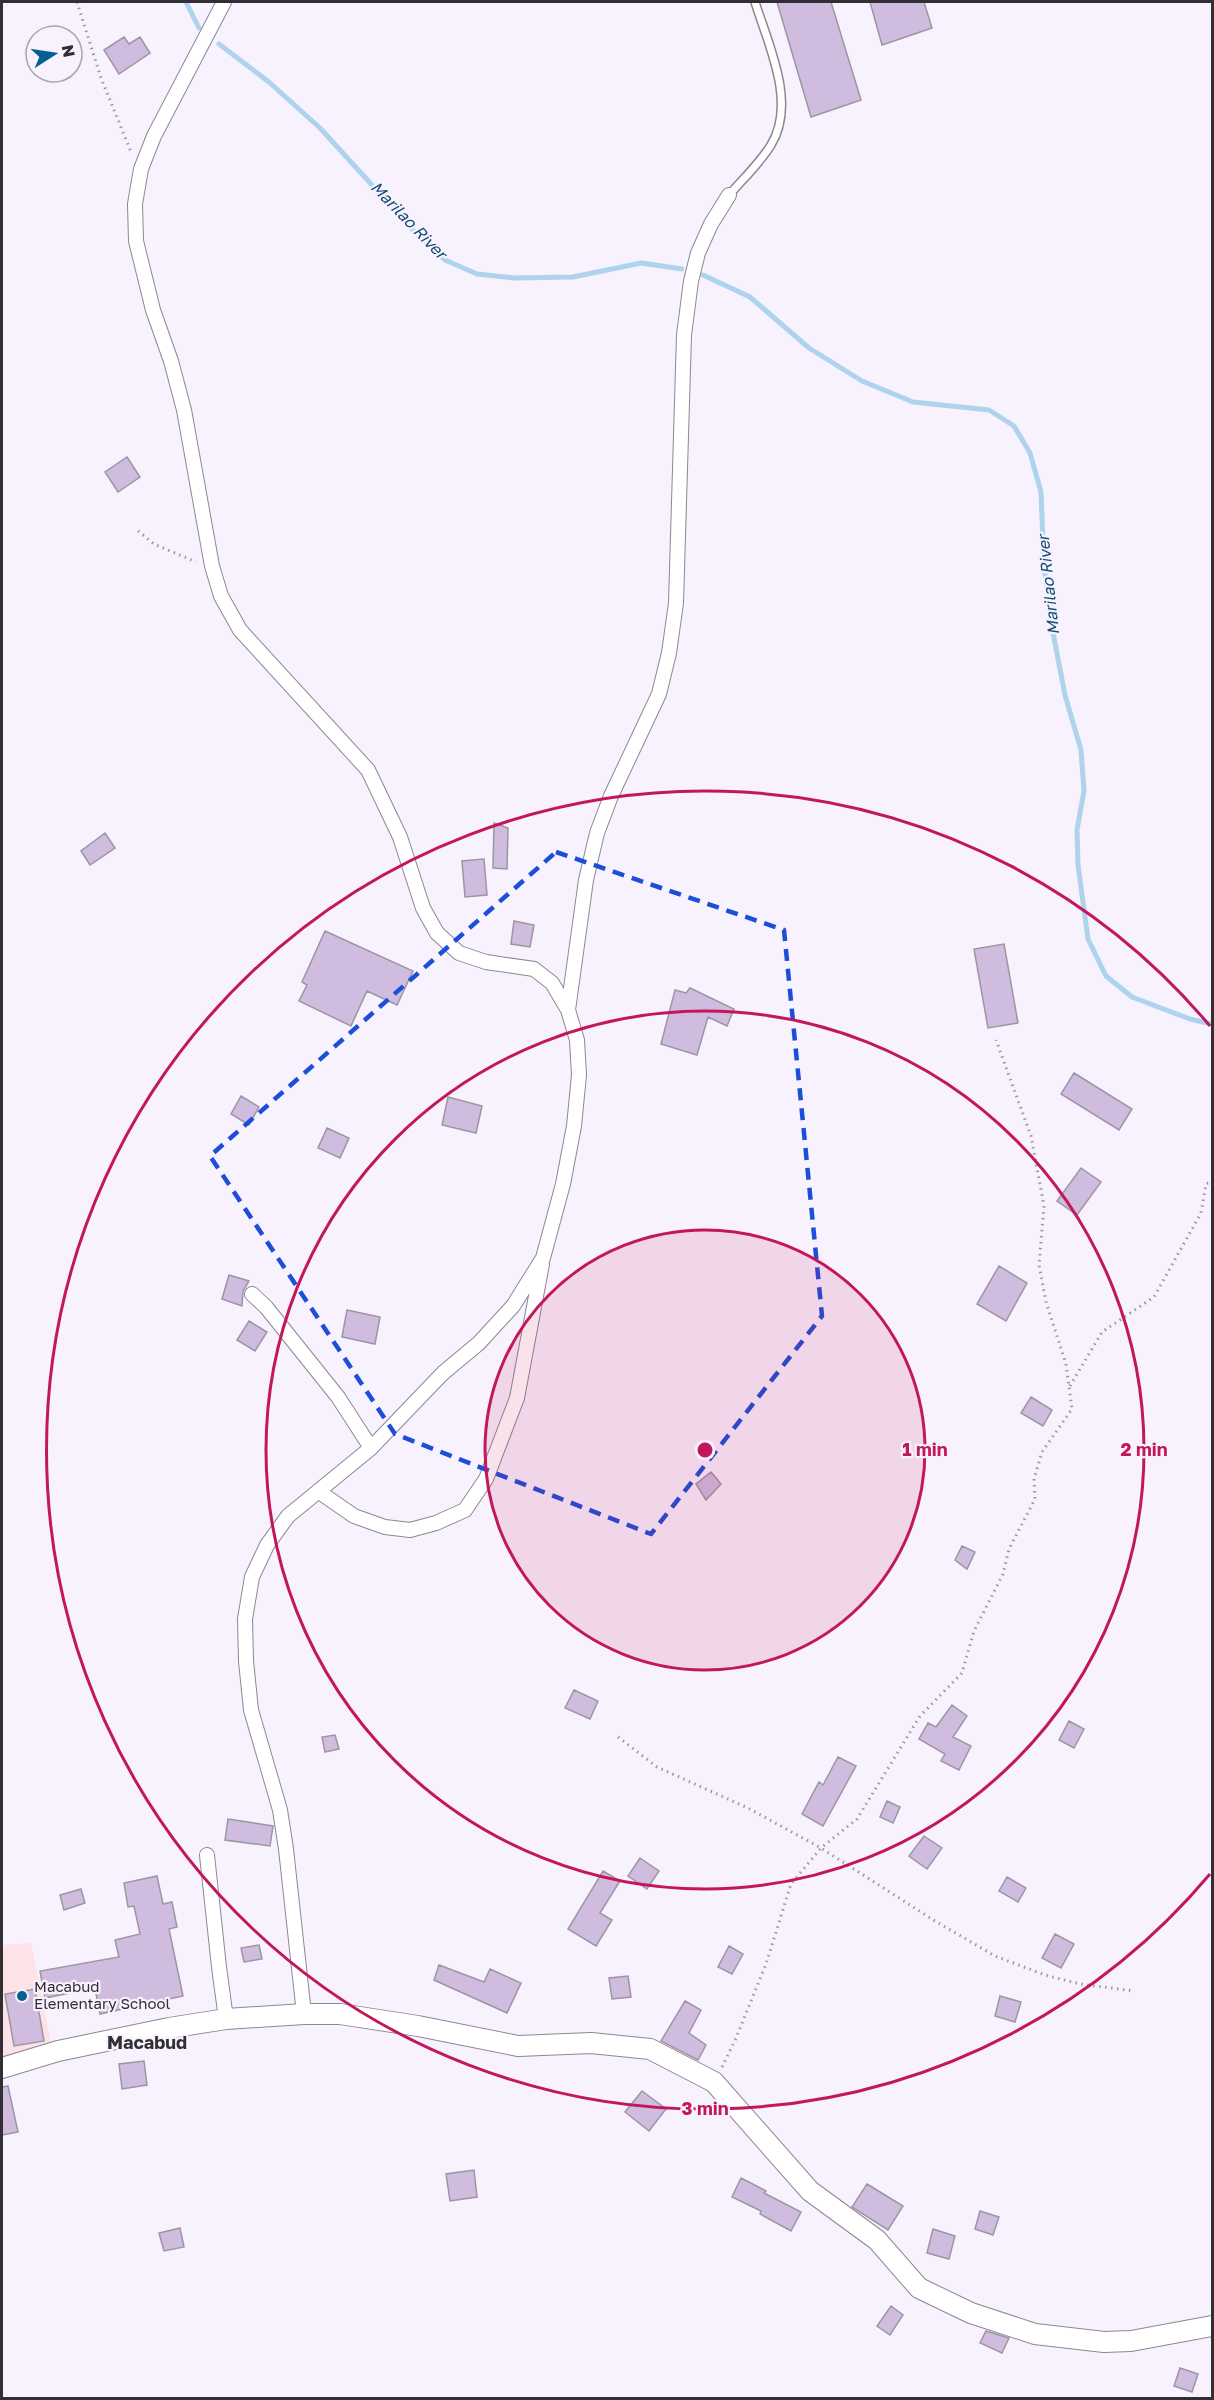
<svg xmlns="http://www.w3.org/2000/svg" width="1214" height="2400" viewBox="0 0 1214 2400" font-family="'Golos Text',sans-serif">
	<rect width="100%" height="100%" fill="#f8f1fe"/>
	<!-- education -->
	<path fill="#fde3e8" d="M31,1943L52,2047L2,2062V1945Z"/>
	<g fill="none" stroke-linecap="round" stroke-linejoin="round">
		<!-- stream -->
		<path stroke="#aed3ed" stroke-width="5" d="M186,2L199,28
			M219,44L269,82L320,128L413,230L445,260L477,274L515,278L573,277L641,263L682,269
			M703,275L750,297L809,348L862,381L913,402L989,410L1014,426L1030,453L1041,492L1044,566L1054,638L1065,695L1081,750L1084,791L1077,830L1078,865L1088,939L1106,976L1132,997L1190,1019L1212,1024"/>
	</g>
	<!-- building -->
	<path fill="#cfbcdf" stroke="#9c96a2" stroke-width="1.5" d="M777,2H831L861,100L811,117Z
		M870,2H924L932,28L882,45Z
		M124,37L129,44L140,37L150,53L119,74L104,50Z
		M127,457L140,477L118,492L105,472Z
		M494,823L508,828L507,869L493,868Z
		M105,833L115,848L90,865L81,851Z
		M484,859L487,895L465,897L462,861Z
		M514,921L534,925L530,947L511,944Z
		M325,931L413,971L397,1005L367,991L351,1026L299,1001L307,985L302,982Z
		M1004,944L1018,1023L988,1028L974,949Z
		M690,988L734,1009L727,1026L708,1017L697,1055L661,1044L675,990L686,993Z
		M1074,1073L1132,1109L1119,1130L1061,1094Z
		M241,1096L259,1107L249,1125L231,1114Z
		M448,1097L482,1106L476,1133L442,1125Z
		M327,1128L349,1138L340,1158L318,1148Z
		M1081,1168L1101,1182L1077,1215L1057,1201Z
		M999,1266L1027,1283L1006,1321L977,1304Z
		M229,1275L249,1281L243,1291L242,1306L222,1299Z
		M347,1310L380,1317L375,1344L342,1337Z
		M249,1321L267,1332L255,1351L237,1340Z
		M1031,1397L1052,1410L1043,1426L1021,1413Z
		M711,1472L721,1484L706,1500L696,1484Z
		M962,1546L975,1552L967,1569L955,1560Z
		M574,1690L598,1701L590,1719L565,1708Z
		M952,1705L967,1716L953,1737L971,1746L959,1770L941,1761L945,1754L919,1739L928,1723L936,1727Z
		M1069,1721L1084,1729L1074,1748L1059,1740Z
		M335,1735L339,1749L325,1752L322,1737Z
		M838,1757L856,1766L823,1826L802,1814L819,1782L823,1785Z
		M887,1801L900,1807L893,1823L880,1817Z
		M228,1819L273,1826L270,1846L225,1840Z
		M924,1836L942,1848L927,1869L909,1856Z
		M640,1858L659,1871L647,1889L628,1876Z
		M603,1871L620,1881L600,1913L612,1920L596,1946L568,1929Z
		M157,1876L163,1904L172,1902L177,1927L169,1929L183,1996L100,2014L95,1988L45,1998L40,1971L119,1957L115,1940L140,1934L134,1906L128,1907L124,1883Z
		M1007,1877L1026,1888L1018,1902L999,1891Z
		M81,1889L85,1903L64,1910L60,1895Z
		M1055,1934L1074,1944L1061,1968L1042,1958Z
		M259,1945L262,1959L244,1962L241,1948Z
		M729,1946L743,1954L732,1974L718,1967Z
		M439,1965L484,1982L490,1969L521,1983L507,2013L434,1980Z
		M628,1976L631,1997L612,1999L609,1978Z
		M35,1989L44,2041L14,2046L5,1994Z
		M1000,1996L1021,2002L1015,2022L995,2016Z
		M685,2001L701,2010L689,2033L706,2045L698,2060L661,2041Z
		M144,2061L147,2085L122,2089L119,2064Z
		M8,2086L18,2132L2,2135V2087Z
		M642,2091L666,2109L649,2131L625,2112Z
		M474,2170L477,2197L450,2201L446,2174Z
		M741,2178L766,2191L764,2193L801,2212L791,2231L760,2214L761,2211L732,2197Z
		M867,2184L903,2206L888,2230L852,2207Z
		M980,2211L999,2217L993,2235L975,2229Z
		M180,2228L184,2247L164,2251L159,2233Z
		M933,2229L955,2236L949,2259L927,2253Z
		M891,2306L903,2315L890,2335L877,2326Z
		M986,2331L1009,2338L1002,2353L980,2343Z
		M1180,2368L1198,2374L1192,2392L1174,2386Z"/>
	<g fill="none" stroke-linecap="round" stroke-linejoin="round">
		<!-- lane casing -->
		<g stroke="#8d8793" stroke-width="10">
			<path id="lane" d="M729,195C743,179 760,163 771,145C797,103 768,44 755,2"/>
		</g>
		<!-- street casing -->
		<g stroke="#8d8793" stroke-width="16">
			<path id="street" d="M224,2L154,136L141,169L135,204L136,241L153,310L171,361L184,410L212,566L221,596L240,630L368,770L400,837L423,908L437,933L459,953L486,962L534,969L552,983L568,1010L577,1040L579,1075L574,1126L563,1184L543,1258L513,1306L479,1343L443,1373L371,1448L288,1516L267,1545L252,1577L245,1619L246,1661L251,1710L280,1810L286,1849L304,2014
				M568,1010L586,880L597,833L611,796L659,694L669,653L676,603L684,335L691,281L698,253L711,224L729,195
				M252,1294L266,1307L338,1397L371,1448
				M318,1491L354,1516L385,1527L410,1530L436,1523L465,1510L486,1479L517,1398L542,1264
				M207,1855L219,1967L226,2019"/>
		</g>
		<!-- secondary casing -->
		<g stroke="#8d8793" stroke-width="22">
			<path id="secondary" d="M2,2068L58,2051L169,2028L226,2019L304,2014H340L418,2026L518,2046L591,2043L650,2049L714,2082L810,2191L877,2240L919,2288L971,2313L1035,2334L1104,2342L1131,2341L1212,2326"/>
		</g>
		<!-- path -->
		<path stroke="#9c97a1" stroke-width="3" stroke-dasharray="1.5 4.5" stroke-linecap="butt" d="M77,2L101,78L131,152
			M138,531L154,544L196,562
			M1070,1386L1102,1332L1154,1297L1201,1213L1206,1184L1212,1181
			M618,1737L657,1767L748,1808L821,1848L935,1921L995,1956L1045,1975L1080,1984L1135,1991
			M722,2067L736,2038L766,1964L791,1884L821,1848L857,1819L920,1716L962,1673L974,1631L1003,1574L1009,1549L1035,1499L1034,1479L1042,1452L1072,1409L1066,1364L1046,1302L1039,1265L1044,1206L1031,1136L996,1040"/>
		<!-- lane -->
		<use href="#lane" stroke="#fff" stroke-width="7"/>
		<!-- street -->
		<use href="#street" stroke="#fff" stroke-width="14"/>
		<!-- secondary -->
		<use href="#secondary" stroke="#fff" stroke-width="20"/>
	</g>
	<!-- marked area -->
	<path fill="none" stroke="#1d4ed8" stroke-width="4.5" stroke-dasharray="12 8" stroke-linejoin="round" d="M556,852L784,930L822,1316L651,1534L395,1434L210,1156Z"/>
	<!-- distance rings -->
	<circle cx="705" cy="1450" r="220" fill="#c2185b" fill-opacity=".12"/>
	<g fill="none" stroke="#c2185b" stroke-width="3">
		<circle cx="705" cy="1450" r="220"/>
		<circle cx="705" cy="1450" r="439"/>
		<path d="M1210 1874A659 659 0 1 1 1210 1026"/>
	</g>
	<!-- markers -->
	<circle fill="#046191" stroke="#f8f1fe" stroke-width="2" cx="22" cy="1996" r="6"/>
	<g text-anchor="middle" stroke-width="4.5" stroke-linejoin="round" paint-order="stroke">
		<!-- poi labels -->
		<g font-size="15" fill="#312f34" stroke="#f8f1fe" text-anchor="start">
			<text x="34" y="1992">Macabud<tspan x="34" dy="17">Elementary School</tspan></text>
		</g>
		<!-- water labels -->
		<g font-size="16" font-style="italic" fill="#104d70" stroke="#f8f1fe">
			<text transform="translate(409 220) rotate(46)" y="6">Marilao River</text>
			<text transform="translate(1048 585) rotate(-96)" y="6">Marilao River</text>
		</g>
		<!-- quarter labels -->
		<g font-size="18" font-weight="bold" fill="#312f34" stroke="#f8f1fe">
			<text x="147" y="2049">Macabud</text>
		</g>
	</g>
	<circle cx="705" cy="1450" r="9" fill="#c2185b" stroke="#f8f1fe" stroke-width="3"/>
	<g font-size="18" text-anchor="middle" font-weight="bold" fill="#c2185b" stroke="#f8f1fe" stroke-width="4.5" stroke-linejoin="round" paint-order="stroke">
		<text x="925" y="1456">1 min</text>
		<text x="1144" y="1456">2 min</text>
		<text x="705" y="2115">3 min</text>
	</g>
	<!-- border -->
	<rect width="1214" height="2400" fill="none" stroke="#312f34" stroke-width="6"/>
	<!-- north arrow -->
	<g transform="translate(54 54) rotate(78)"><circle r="28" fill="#f8f1fe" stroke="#a8a3ad" stroke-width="1.5"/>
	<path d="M0-4.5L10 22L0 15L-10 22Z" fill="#046191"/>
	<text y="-9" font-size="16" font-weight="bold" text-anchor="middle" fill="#312f34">N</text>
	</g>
</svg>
